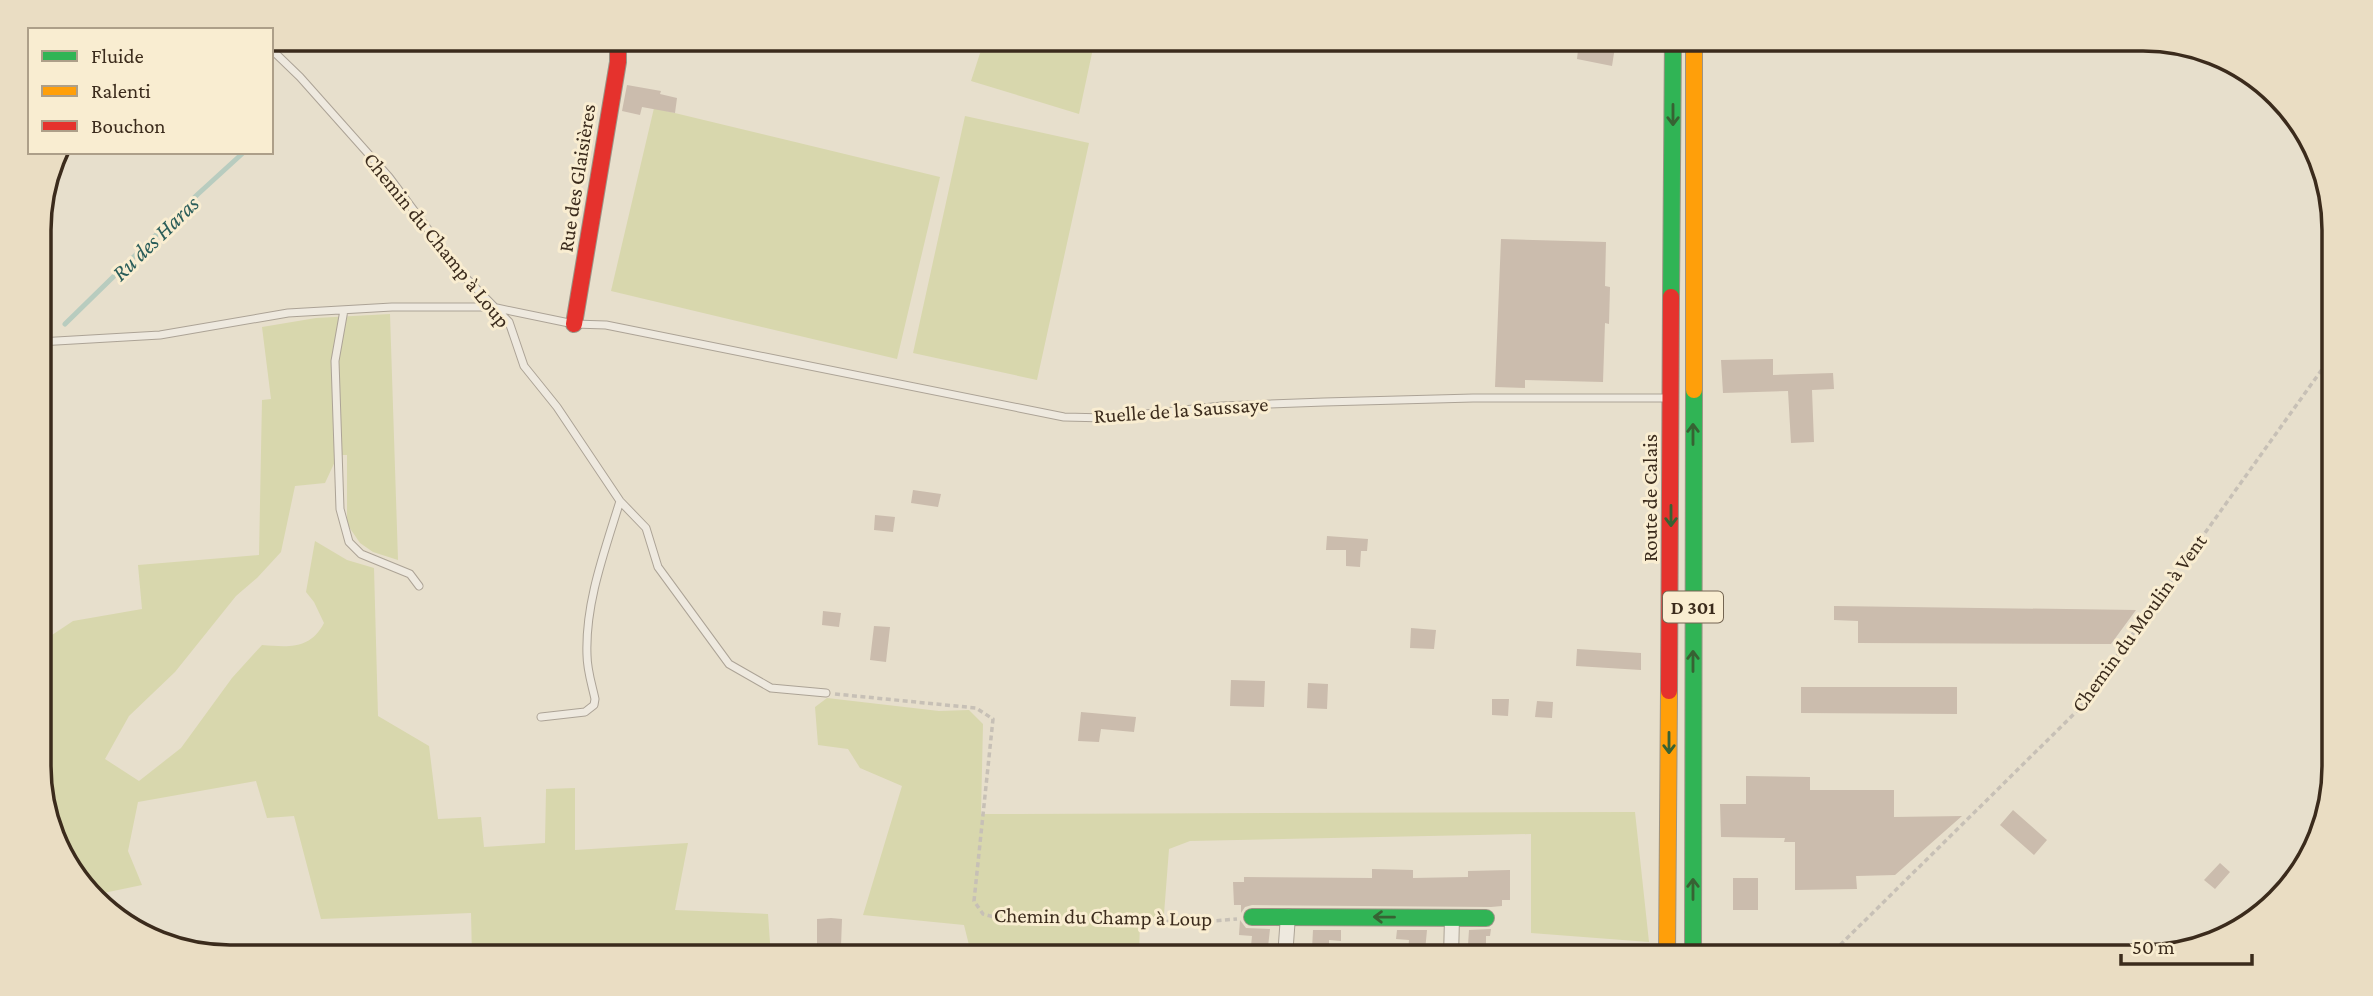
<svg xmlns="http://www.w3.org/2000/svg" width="2373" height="996" viewBox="0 0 2373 996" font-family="'Crimson Pro',serif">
	<rect width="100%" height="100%" fill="#e7dfcc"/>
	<!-- green -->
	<path fill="#d8d7ad" d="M985,38L1095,39L1079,114L971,81Z
		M654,108L940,177L897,359L611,291Z
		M965,116L1089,143L1037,380L913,353Z
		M390,314L398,560L373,552L360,543L347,524V455H338L325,483L295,486L281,552L257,578L236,596L175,672L129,716L105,759L139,781L181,748L232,678L262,645C288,647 310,650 324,623L314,602L306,592L315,541L347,560L374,568L378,716L429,746L438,819L481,817L484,847L545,843L546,789L575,788V850L688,843L675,910L768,914L771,957H472L471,913L321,919L294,816L267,818L256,781L138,802L128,851L142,885L94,895L78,883L40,792V643L73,621L142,609L138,565L259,555L262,400L271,399L262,327L316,318Z
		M827,698L939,711L969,710L983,724L981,814L1635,812L1649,942L1531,933V834L1190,841L1169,849L1164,914L1140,921L1139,957H972L964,925L863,915L902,786L860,768L848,749L818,745L815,707Z"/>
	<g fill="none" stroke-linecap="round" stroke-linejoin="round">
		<!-- stream -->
		<path stroke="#b8ccbf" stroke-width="5" d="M291,40V38
			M65,324L198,194L244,152"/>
	</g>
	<!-- building -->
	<path fill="#cbbcad" d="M1579,41L1615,47L1612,66L1577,59Z
		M627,85L661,91L660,94L677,98L675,113L642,107L640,115L622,111Z
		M1501,239L1606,242L1605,286L1610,287L1609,324L1605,323L1603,382L1525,380V388L1495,387Z
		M1773,359V375L1833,373L1834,389L1812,390L1814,442L1791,443L1788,391L1723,393L1721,360Z
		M913,490L941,494L938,507L911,503Z
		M875,515L895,517L893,532L874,530Z
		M1327,536L1368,539L1367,551H1361L1360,567L1346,566V550H1326Z
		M1834,606L2136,610L2111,644L1858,643V621L1834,620Z
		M823,611L841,613L839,627L822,625Z
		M874,626L890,627L886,662L870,660Z
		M1411,628L1436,630L1434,649L1410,648Z
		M1577,649L1641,653V670L1576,666Z
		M1231,680L1265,681L1264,707L1230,706Z
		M1308,683L1328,684L1327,709L1307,708Z
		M1801,687H1957V714L1801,713Z
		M1492,699H1509L1508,716L1492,715Z
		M1537,701L1553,702L1552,718L1535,717Z
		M1081,712L1136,717L1134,732L1101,729L1099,742L1078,741Z
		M1746,776L1810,777V790H1894V817L1962,816L1895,875L1856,876L1857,889L1795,890V842H1784L1785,838L1721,837L1720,804H1746Z
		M2013,810L2047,840L2034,855L2000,825Z
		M2220,863L2230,872L2215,889L2204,880Z
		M1372,869L1413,870V878L1468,877V871L1510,870V900H1502V906L1491,907L1252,905L1245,907L1241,913V905H1234L1233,882H1244V877L1372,878Z
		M1733,878H1758V910H1733Z
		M831,918L842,919L841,946H817V919Z
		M1240,920L1246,928L1270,929L1268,947L1251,946L1252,936L1239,935Z
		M1491,929L1490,936H1486V946L1468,945L1469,930Z
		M1313,930H1341V941L1329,940V950L1312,949Z
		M1397,930H1427L1425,951L1408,950L1409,940L1396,939Z"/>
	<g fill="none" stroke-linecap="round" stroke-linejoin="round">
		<!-- lane casing -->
		<g stroke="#aca396" stroke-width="9">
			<path id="lane" d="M271,49L300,77L389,177L459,271L509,322L524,366L557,407L620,501L646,528L658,567L729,664L771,688L826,693
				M344,310L335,361L340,509L349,542L361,554L410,574L419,586
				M39,342L160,335L288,313L392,307H492L574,324L606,325L1064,417L1107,418L1222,406L1324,402L1473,398H1666
				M541,717L585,712L594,705L595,699C592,685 587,670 587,655C585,603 605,550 620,501"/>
		</g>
		<!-- street casing -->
		<g stroke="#aca396" stroke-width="16">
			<path id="street" d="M1285,957L1288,916
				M1451,957L1452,918"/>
		</g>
		<!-- fast casing -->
		<g stroke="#9c9385" stroke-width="18">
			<path id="fast" d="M1671,297L1673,38
				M1252,917L1486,918
				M1693,957L1694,390"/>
		</g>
		<!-- slow casing -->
		<g stroke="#9c9385" stroke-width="18">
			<path id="slow" d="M1694,390V38
				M1667,957L1669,691"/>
		</g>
		<!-- jam casing -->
		<g stroke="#9c9385" stroke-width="18">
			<path id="jam" d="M574,324L618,62V38
				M1669,691L1671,297"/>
		</g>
		<!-- path -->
		<path stroke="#c7c0b6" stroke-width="3.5" stroke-dasharray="5 3.5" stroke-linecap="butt" d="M835,694L976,708L993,719L974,901L983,914L1001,919L1201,922L1237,919
			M1828,957L2079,709L2333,354"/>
		<!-- lane -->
		<use href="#lane" stroke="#eee9df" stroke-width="7"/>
		<!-- street -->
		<use href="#street" stroke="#eee9df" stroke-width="14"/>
		<!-- fast -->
		<use href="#fast" stroke="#30b455" stroke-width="16"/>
		<!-- slow -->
		<use href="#slow" stroke="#ff9f0a" stroke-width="16"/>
		<!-- jam -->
		<use href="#jam" stroke="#e5322d" stroke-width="16"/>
	</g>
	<!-- one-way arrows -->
	<defs><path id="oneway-shaft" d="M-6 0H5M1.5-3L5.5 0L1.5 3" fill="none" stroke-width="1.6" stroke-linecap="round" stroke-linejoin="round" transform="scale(1.75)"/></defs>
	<g stroke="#376233">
		<use href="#oneway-shaft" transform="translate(1673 115) rotate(90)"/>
		<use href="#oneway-shaft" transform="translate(1693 434) rotate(-90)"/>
		<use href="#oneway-shaft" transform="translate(1671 516) rotate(90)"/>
		<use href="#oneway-shaft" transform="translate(1693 661) rotate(-90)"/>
		<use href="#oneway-shaft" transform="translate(1669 743) rotate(90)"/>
		<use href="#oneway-shaft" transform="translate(1693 889) rotate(-90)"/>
		<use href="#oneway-shaft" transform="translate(1384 917) rotate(-179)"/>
	</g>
	<g text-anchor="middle" stroke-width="6" stroke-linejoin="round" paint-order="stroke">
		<!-- shield labels -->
		<rect fill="#f9edd1" stroke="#746552" stroke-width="2" x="1663" y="591.5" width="60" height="31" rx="5"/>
		<g font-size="19" font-weight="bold" fill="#3b2b1c">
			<text x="1693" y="614">D 301</text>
		</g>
		<!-- street labels -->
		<g font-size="21" fill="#3b2b1c" stroke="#f9edd1">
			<text transform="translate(577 178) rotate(-81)" y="7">Rue des Glaisières</text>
			<text transform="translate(437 240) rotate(51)" y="7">Chemin du Champ à Loup</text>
			<text transform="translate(1181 410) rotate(-4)" y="7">Ruelle de la Saussaye</text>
			<text transform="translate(1650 498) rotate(-90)" y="7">Route de Calais</text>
			<text transform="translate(2139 623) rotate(-54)" y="7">Chemin du Moulin à Vent</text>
			<text transform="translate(1103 917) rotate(1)" y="7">Chemin du Champ à Loup</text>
		</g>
		<!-- water labels -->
		<g font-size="23" font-style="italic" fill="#2a5d59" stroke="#f9edd1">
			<text transform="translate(155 238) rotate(-44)" y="8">Ru des Haras</text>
		</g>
	</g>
	<!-- crop -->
	<path d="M0 0H2373V996H0ZM230 51H2143A179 179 0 0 1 2322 230V766A179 179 0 0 1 2143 945H230A179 179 0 0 1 51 766V230A179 179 0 0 1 230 51Z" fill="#eaddc3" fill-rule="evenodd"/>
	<path fill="none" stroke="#3b2b1c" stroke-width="3.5" d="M230 51H2143A179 179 0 0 1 2322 230V766A179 179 0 0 1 2143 945H230A179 179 0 0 1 51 766V230A179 179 0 0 1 230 51Z"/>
	<!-- legend -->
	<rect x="28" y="28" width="245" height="126" fill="#f9edd1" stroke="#ad9f89" stroke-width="2"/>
	<rect x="42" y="51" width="35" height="10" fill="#30b455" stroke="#ad9f89" stroke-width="2"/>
	<text x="91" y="63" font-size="21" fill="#3b2b1c">Fluide</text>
	<rect x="42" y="86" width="35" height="10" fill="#ff9f0a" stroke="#ad9f89" stroke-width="2"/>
	<text x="91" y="98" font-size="21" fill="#3b2b1c">Ralenti</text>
	<rect x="42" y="121" width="35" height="10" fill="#e5322d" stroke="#ad9f89" stroke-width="2"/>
	<text x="91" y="133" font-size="21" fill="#3b2b1c">Bouchon</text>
	<!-- scale -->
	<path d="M2121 954v10h131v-10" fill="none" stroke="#3b2b1c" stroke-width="3.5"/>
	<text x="2132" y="954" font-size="21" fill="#3b2b1c" stroke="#f9edd1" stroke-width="5" paint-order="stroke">50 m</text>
</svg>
